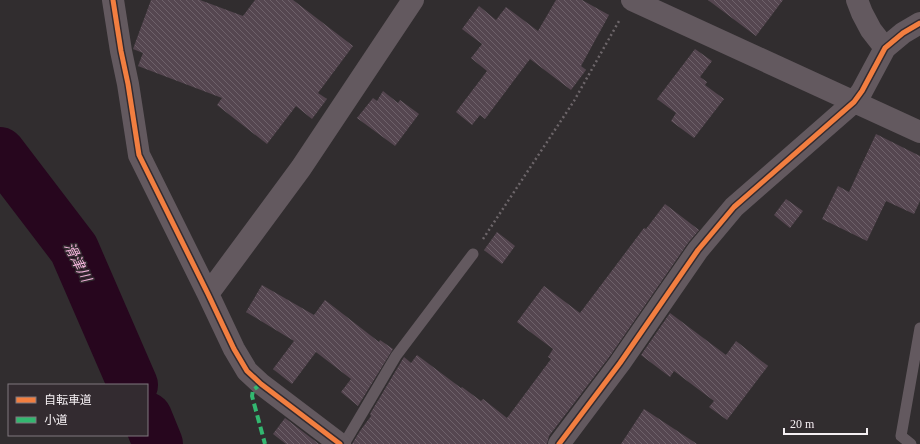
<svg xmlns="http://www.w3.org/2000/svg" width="920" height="444" viewBox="0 0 920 444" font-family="'Times New Roman','Noto Sans JP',serif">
	<defs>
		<pattern id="building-back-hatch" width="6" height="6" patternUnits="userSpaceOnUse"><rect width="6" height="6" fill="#554650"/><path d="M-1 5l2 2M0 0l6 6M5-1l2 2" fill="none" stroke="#6e616a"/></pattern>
	</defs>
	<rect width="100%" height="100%" fill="#312d2f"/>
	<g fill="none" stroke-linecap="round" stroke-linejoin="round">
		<!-- river -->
		<path stroke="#27061e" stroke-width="50" d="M0,152L74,249L133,385
			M147,417L158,444"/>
	</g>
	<!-- building -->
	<path fill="url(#building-back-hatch)" d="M151,0H200L243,16L255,0H293L353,46L318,93L327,99L312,119L296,106L267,144L217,105L222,98L138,66L143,53L133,49Z
		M556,0H582L609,15L581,66L586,70L571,90L530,59L485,119L480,115L472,125L456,112L487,71L471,58L482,44L462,29L479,6L496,20L506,7L538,31Z
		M708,0H783L756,36Z
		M695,49L712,61L700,77L707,82L705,85L724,99L694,138L671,121L676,113L657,99Z
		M383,91L398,103L400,100L419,114L395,146L357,118L373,98L377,101Z
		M876,134L920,156V201L914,214L886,201L867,241L822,219L838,186L849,192Z
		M786,199L803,211L790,228L774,215Z
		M665,204L699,230L688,243L610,356L549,436L547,444H352L360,431L371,416L370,414L404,357L411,363L417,355L461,388L462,387L481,401L483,399L507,418L551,359L548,357L553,349L517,322L544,286L580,313L644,228L646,229Z
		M497,232L515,246L502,264L484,250Z
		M262,285L314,315L325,300L379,342L380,340L393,349L358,406L341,392L351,379L316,352L292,384L273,369L294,341L246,312Z
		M670,313L726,355L736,341L768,366L727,420L709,407L714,401L674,371L670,377L641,355Z
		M644,409L697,444H621Z
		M285,418L319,444H286L273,434Z"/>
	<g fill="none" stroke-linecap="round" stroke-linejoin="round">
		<!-- path -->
		<path stroke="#6d666a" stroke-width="2.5" stroke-dasharray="2 3" stroke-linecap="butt" d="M483,239L574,101L619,21"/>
		<!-- lane -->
		<path stroke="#63595f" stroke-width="11" d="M344,444L396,356L473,254
			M911,444L901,436L920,328"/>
		<!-- street -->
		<path stroke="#63595f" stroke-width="22" d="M113,0L121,51L128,84L139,155L208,294L234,349L247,371L261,384L340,444
			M632,0L920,132
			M857,0L862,13L871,30L885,48
			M208,294L301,168L413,0
			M559,444L620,363L698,250L734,207L854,102L862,91L885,48L903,33L920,23"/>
		<!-- quiet -->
		<path stroke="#33b770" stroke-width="4" stroke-dasharray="8 4" stroke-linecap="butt" d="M261,384L253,390L252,396L265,444"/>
		<!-- cycleway casing -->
		<g stroke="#332b30" stroke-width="8">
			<path id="cycleway" d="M113,0L121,51L128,84L139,155L208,294L234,349L247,371L261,384L340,444
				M559,444L620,363L698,250L734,207L854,102L862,91L885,48L903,33L920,23"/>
		</g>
		<!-- cycleway -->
		<use href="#cycleway" stroke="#f27e40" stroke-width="5"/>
	</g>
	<g text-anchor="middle" stroke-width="3" stroke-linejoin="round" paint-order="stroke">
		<!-- water labels -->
		<g font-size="14" font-style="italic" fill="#f5b5dd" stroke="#332b30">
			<text transform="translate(78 262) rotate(63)" y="5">滑津川</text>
		</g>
	</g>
	<!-- legend -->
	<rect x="8" y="384" width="140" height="52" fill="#332b30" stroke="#80797e"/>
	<rect x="16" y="397" width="20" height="6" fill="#f27e40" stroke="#80797e"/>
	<text x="44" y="404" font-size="12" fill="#f4eff2">自転車道</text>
	<rect x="16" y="417" width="20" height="6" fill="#33b770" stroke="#80797e"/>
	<text x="44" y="424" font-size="12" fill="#f4eff2">小道</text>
	<!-- scale -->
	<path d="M784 428v6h83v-6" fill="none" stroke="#f4eff2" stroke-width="2"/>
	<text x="790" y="428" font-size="12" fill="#f4eff2" stroke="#332b30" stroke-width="3" paint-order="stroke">20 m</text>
</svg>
